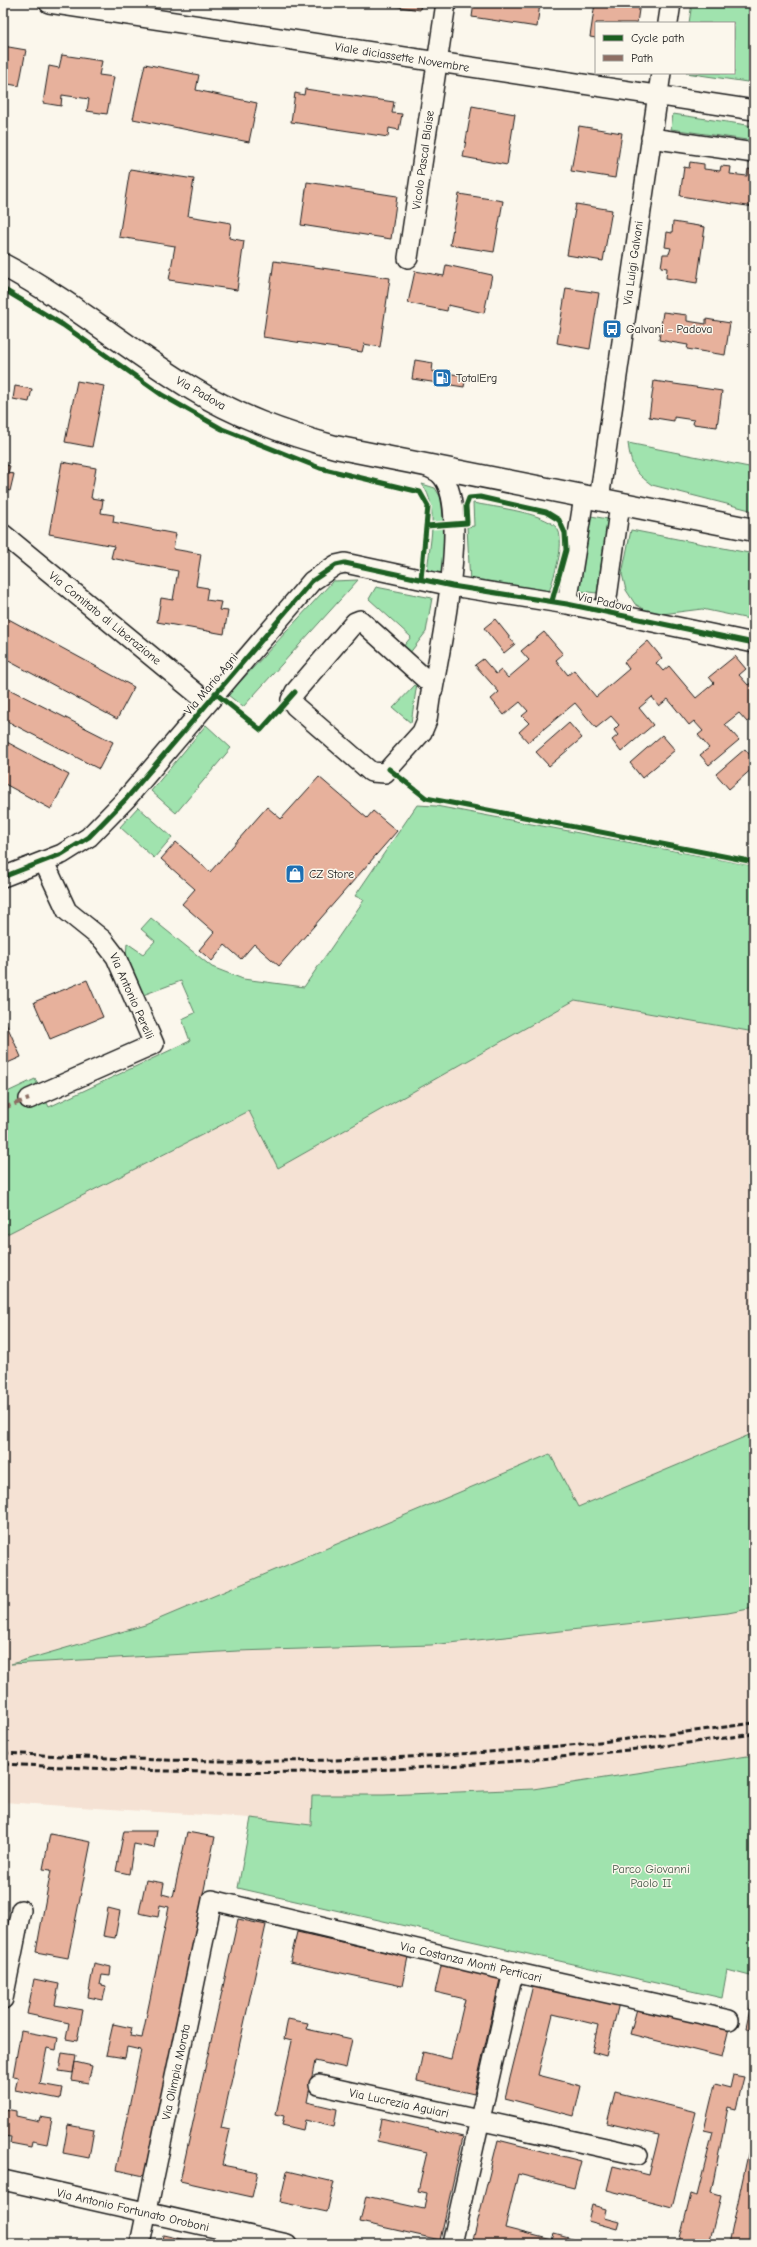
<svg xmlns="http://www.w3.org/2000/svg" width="757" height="2247" viewBox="0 0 757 2247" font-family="'Comic Neue',sans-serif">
	<rect width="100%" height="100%" fill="#fbf7ec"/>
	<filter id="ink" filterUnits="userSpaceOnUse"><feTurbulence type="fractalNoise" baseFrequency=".025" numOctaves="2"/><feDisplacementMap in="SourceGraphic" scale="8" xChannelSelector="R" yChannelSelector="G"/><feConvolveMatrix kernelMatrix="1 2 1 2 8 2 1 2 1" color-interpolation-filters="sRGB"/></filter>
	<g filter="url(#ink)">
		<!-- built -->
		<path fill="#f5e2d4" d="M575,1000L754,1032V1755L533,1789L384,1795H312L311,1825L251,1818L3,1802V1236L249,1111L278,1168Z"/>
		<!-- green -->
		<path fill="#a0e3ae" stroke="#5e8065" d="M692,3H754V83L686,73H734V23H689Z
			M673,114L754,126V141L671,129Z
			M628,443L754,468V511L652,485C634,472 631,466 628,443Z
			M422,484L435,488L443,501L446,578L427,573C429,546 440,507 422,484Z
			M473,503C492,507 553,513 559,532C564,552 553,577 548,596L470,583L467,527L474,526Z
			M591,516L608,519L597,593L579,591Z
			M631,530L754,554V620L702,609L654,615L635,604L626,590L622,574Z
			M358,580L243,707L228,695L333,581Z
			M376,587L432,598L426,632L409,654L402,648L411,637L369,599Z
			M417,683L411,723L393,708Z
			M206,725L231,748L176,813L151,791Z
			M417,805L436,806L754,866V1032L575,1000L278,1168L249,1111L3,1236V1094L35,1079L49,1107L190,1041L182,1019L195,1013L181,981L143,995L126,957L127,943L143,954L155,941L141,929L151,918L212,967L243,979L304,987L364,900L355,896Z
			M138,807L172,837L154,858L120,827Z
			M754,1433V1608L728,1613L431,1645L238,1651L11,1664L145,1625L550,1454L578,1507Z
			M754,1755V1977L727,1970L722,1998L238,1888L251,1818L311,1825L312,1795H384L533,1789Z"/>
		<!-- building -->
		<path fill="#e7b19c" stroke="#1c1c1c" d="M374,3H421L420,10Z
			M474,3H540L537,27L472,17Z
			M595,3H640L637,23H596V38L590,37Z
			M3,46L26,50L19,86L3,83Z
			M62,55L102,61L99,75L114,77L107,114L87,111L89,99L62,95L61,106L43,103L49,66L59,68Z
			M145,64L199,75L196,90L257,103L249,142L133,119Z
			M305,89L394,102L392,113L402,114L399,130L389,128L388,137L291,122L295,93L304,95Z
			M472,106L515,114L507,165L463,157Z
			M579,126L622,133L615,178L571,171Z
			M690,162L704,164V169L720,171L721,166L731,167L730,174L747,176L748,169L754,170V207L680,196L684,167L689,168Z
			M130,169L194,179L188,216L231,223L229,238L244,241L237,290L169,280L175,246L119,237Z
			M307,182L397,196L391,239L301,225Z
			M459,194L503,201L494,252L450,245Z
			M576,204L612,210L603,261L567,255Z
			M673,222L705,227L697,283L666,278L667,268L661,267L663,254H669L671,248L665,247L667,232L672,233Z
			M274,261L390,278L380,347L364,344L362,352L263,337Z
			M446,265L492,275L484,313L448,305L447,311L408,303L415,271L444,276Z
			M566,288L599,293L590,349L557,343Z
			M663,312L687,315V321L706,324V319L730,323L725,355L687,349L688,345L659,340Z
			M415,360L433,363L432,371L466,376L464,387L412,379Z
			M77,381L104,386L92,447L65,442Z
			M654,381L722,391L717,427L693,424L694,420L674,417V421L649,417Z
			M15,386L32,389L29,402L13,399Z
			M62,462L96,468L91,498L103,500L101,513L114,515L113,522L176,534L173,549L201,554L196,586L208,588L206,600L221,602L219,610L228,611L224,634L157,622L161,598L173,600L178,571L111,558L114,546L49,534Z
			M3,464L10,466L8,473L14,474L10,491L3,489Z
			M3,616L134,687L117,719L3,658Z
			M495,619L515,644L504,653L484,628Z
			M544,632L563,654L556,660L568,675L574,670L596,697L629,669L624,662L648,641L662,658L656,663L663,671L669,666L696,698L714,683L709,677L735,656L746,669L739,675L748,685L754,681V717L747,722L739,713L725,724L739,740L709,765L700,755L709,748L698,735L703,731L694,721L689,725L668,699L659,706L652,697L639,708L653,725L621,752L612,740L618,735L614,730L619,725L611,716L596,728L575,703L528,742L519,732L529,723L522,716L528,711L520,702L504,715L491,699L499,692L475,665L483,659L496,674L501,670L508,678L529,660L521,651Z
			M3,686L113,742L99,769L3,719Z
			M569,723L582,738L549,766L536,752Z
			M662,735L675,750L642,778L630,763Z
			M3,740L69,775L51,809L3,783Z
			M745,749L754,760V767L729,789L716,774Z
			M319,777L367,818L373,811L397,831L279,966L254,944L241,959L225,945L212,961L199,950L214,932L182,904L195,889L161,859L176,842L210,872L267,807L281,819Z
			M87,980L103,1017L50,1039L34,1002Z
			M4,1019L21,1057L3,1065V1020Z
			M124,1831H157L154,1848L134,1844L129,1874L116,1871Z
			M187,1832L215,1837L144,2176L116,2170L141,2050L127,2047L125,2058L106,2055L113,2024L132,2028L130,2036L142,2038L169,1907L160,1905L158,1917L139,1913L146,1880L164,1883L162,1894L173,1897Z
			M50,1834L91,1842L68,1958L36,1952L51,1870L43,1869Z
			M108,1908L120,1911L115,1938L103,1936Z
			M238,1919L266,1925L221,2128L230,2130L222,2165L258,2172L252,2197L180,2181Z
			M297,1932L408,1957L402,1986L290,1962Z
			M442,1962L501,1975L474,2094L417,2081L423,2052L451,2059L465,1999L435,1992Z
			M94,1963L111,1967L110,1976L102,1975L100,1985L106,1986L103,2000L88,1997Z
			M34,1979L59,1984L55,2005L83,2010L77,2041L66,2039L69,2023L27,2014Z
			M534,1981L619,2003L606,2056L592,2052L598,2025L553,2014L538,2075L581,2086L574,2116L505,2098Z
			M754,1990V2030L746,2028Z
			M638,2005L729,2028L722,2057L630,2034Z
			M288,2019L308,2023L306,2029L352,2039L346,2068L315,2061L307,2102L337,2109L334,2127L305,2120L303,2130L282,2125L284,2116L276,2114L292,2041L284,2039Z
			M21,2031L58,2038L56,2050L47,2048L40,2084L62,2088L60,2099L15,2090L18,2077L13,2076Z
			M62,2053L76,2055L73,2073L59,2071Z
			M75,2062L92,2066L88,2083L72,2080Z
			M733,2075L744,2077L736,2109L728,2107L711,2193L721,2196L709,2244L679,2242L691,2194L697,2196L713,2132L704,2130L715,2084L730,2088Z
			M615,2092L696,2112L672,2207L607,2190L613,2166L649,2175L659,2135L607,2123Z
			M5,2109L16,2111V2116L39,2121L40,2117L52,2119L47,2144L32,2141L31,2147L10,2143L11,2137L3,2136Z
			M381,2118L463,2137L440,2240L360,2222L366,2196L424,2209L427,2193L418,2191L427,2152L377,2141Z
			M68,2125L94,2130L89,2158L63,2153Z
			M754,2126V2244H729Z
			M498,2140L581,2161L574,2188L518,2174L505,2228L552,2240L554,2234L576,2240L575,2244H472Z
			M287,2171L334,2182L327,2212L280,2202Z
			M592,2205L606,2209L604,2218L619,2222L617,2229L588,2221Z
			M163,2235L204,2244H161Z
			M619,2239L636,2243L635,2244H603L604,2240L618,2243Z"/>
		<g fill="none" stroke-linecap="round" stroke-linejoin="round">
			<!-- minor casing -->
			<g stroke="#1c1c1c" stroke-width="22">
				<path id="minor" d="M49,3L754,110
					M668,23L671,3
					M651,138L754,153
					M408,258L446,3
					M424,465C429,468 436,470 440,474C472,503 440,649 433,689
					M599,500L661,73
					M3,534L207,702
					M567,604L584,497
					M605,612L620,504
					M360,620L432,685L427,720L422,732L385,773L371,772L295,706L291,700L295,692L355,622Z
					M3,877L62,854L89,837L126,799L312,581L336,565L345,563L452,586L567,604L754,643
					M29,1099L154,1044L116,957L103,940L67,911L44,862
					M3,1999L21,1910
					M319,2085L638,2155
					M3,2180L287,2244
					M140,2244L212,1900L513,1972L729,2020
					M452,2244L513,1972"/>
			</g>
			<!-- secondary casing -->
			<g stroke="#1c1c1c" stroke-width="25">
				<path id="secondary" d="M3,265C70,300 127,349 191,388C236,416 284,433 335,447L754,530"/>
			</g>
			<!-- minor -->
			<use href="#minor" stroke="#fbf7ec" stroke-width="19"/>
			<!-- secondary -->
			<use href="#secondary" stroke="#fbf7ec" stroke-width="22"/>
			<!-- rail -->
			<path stroke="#1c1c1c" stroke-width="3" stroke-dasharray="6 3" stroke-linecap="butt" d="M3,1753C81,1757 159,1761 237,1761C410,1762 583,1747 754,1723
				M3,1764C104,1769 205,1774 306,1772C456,1769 605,1755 754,1734"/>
			<!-- quiet -->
			<path stroke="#8d6e63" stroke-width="4" stroke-dasharray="8 4" stroke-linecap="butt" d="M3,1108L29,1099"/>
			<!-- cycleway casing -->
			<g stroke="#fbf7ec" stroke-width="8">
				<path id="cycleway" d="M3,289L63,325L162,395L222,429L320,468L420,492L428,506L421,579
					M426,526L467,523L466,506L469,498L480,497L546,512L559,520L565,533L566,550L552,601
					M215,693L261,730L295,692
					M389,769L426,798L754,862
					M3,877L62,854L89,837L126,799L312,581L336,565L345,563L452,586L567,604L754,643"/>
			</g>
			<!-- cycleway -->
			<use href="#cycleway" stroke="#1b5e20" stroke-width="5"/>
		</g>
	</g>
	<!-- icons -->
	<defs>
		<g id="bus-square" transform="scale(1)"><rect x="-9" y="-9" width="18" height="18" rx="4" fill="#1f6fb2" stroke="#fbf7ec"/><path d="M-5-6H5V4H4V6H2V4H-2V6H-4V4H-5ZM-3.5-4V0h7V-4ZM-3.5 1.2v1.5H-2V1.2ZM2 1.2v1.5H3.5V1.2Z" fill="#fff"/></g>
		<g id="fuel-square" transform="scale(1)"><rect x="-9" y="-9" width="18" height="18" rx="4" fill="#1f6fb2" stroke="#fbf7ec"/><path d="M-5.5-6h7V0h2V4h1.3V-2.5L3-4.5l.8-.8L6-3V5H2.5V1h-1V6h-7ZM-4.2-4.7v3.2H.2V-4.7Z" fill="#fff"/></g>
		<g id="shop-square" transform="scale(1)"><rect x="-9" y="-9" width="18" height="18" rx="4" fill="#1f6fb2" stroke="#fbf7ec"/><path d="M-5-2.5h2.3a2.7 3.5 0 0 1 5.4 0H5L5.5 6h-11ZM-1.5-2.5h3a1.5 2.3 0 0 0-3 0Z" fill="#fff"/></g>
	</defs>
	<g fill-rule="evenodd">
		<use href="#bus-square" x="612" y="329"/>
		<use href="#fuel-square" x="442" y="378"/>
		<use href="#shop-square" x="295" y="874"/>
	</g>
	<g text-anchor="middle" stroke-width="3" stroke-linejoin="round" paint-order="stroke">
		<!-- street labels -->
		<g font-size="12" fill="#1c1c1c" stroke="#fbf7ec">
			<text transform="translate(402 57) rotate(9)" y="4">Viale diciassette Novembre</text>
			<text transform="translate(423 160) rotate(-82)" y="4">Vicolo Pascal Blaise</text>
			<text transform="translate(633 263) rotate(-82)" y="4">Via Luigi Galvani</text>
			<text transform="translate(201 393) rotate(30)" y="4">Via Padova</text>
			<text transform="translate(605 602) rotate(12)" y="4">Via Padova</text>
			<text transform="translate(105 618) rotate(39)" y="4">Via Comitato di Liberazione</text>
			<text transform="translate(211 684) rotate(-50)" y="4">Via Mario Agni</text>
			<text transform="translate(132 996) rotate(66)" y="4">Via Antonio Perelli</text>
			<text transform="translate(471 1962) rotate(13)" y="4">Via Costanza Monti Perticari</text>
			<text transform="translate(176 2072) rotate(-78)" y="4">Via Olimpia Morata</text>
			<text transform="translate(399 2103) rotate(12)" y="4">Via Lucrezia Aguiari</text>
			<text transform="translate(133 2210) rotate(13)" y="4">Via Antonio Fortunato Oroboni</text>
		</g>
		<!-- poi labels -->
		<g font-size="12" fill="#1c1c1c" stroke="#fbf7ec" text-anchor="start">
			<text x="626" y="333">Galvani - Padova</text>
			<text x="456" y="382">TotalErg</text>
			<text x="309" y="878">CZ Store</text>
		</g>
		<!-- park labels -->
		<g font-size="12" fill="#445848" stroke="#fbf7ec">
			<text x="651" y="1873">Parco Giovanni<tspan x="651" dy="14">Paolo II</tspan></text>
		</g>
	</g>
	<!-- margin -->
	<rect width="757" height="2247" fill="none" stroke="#fbf7ec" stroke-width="16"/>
	<rect x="8" y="8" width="741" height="2231" fill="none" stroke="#1c1c1c" stroke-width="1.5" filter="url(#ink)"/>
	<!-- legend -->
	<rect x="595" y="22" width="140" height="52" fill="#fbf7ec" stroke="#a29f99"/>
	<rect x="603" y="35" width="20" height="6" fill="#1b5e20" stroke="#a29f99"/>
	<text x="631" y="42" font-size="12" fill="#1c1c1c">Cycle path</text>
	<rect x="603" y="55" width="20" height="6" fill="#8d6e63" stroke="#a29f99"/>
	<text x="631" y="62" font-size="12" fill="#1c1c1c">Path</text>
</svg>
